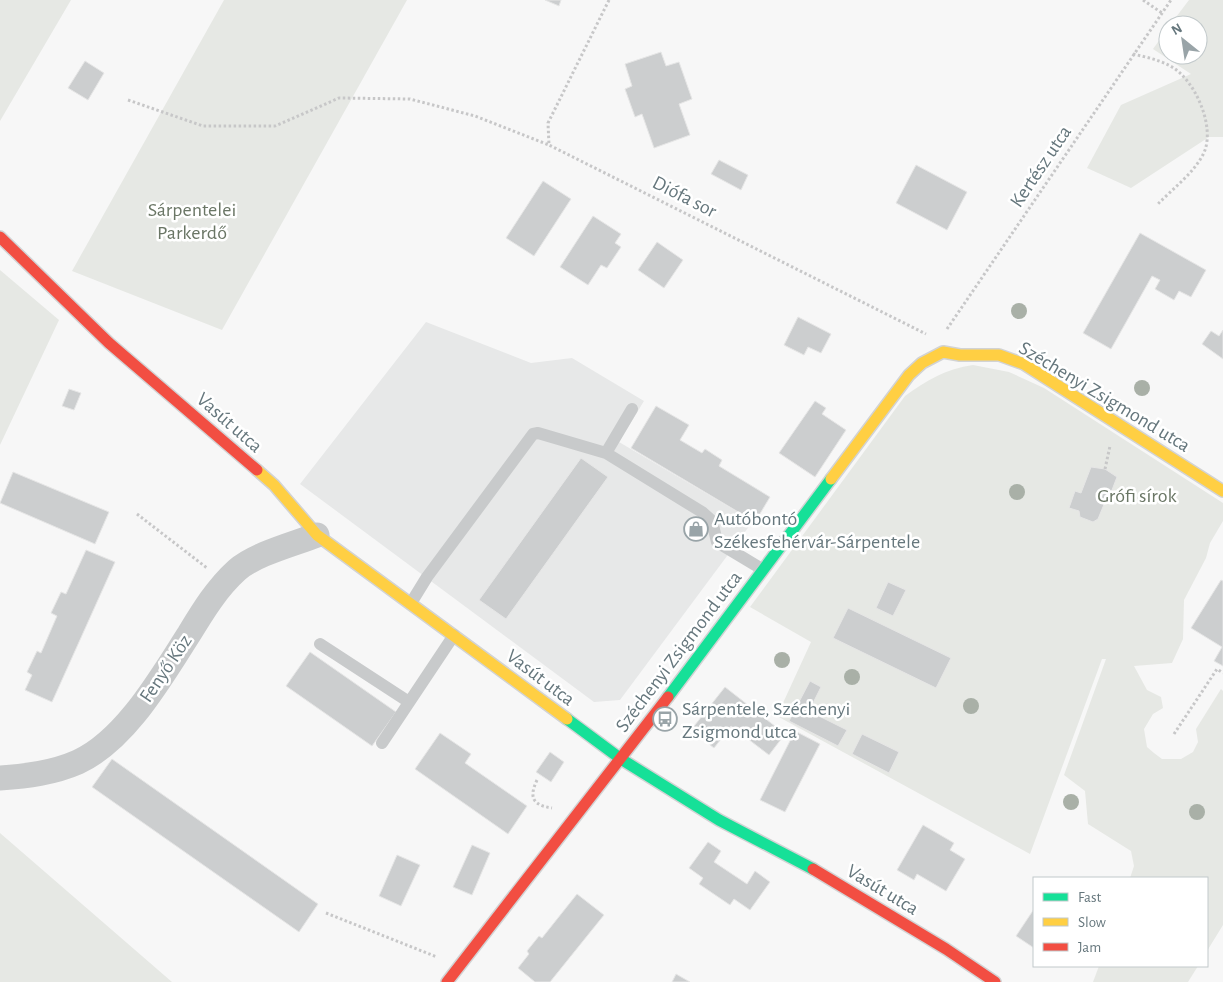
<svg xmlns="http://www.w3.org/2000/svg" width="1223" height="982" viewBox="0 0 1223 982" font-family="'Alegreya Sans',sans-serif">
	<rect width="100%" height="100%" fill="#f7f7f7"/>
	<!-- built -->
	<path fill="#e7e8e8" d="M426,322L531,363L572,358L644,401L619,442L753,521L620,700L594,702L300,484Z"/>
	<!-- green -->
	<path fill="#e6e8e4" d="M0,0H71L0,121Z
		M224,0H407L222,330L72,271Z
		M1189,0H1223V137H1209L1131,188L1087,168L1121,105L1191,74L1153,49L1168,28V55H1198V25H1170Z
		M0,270L59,320L0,445Z
		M973,365L1009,372L1044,388L1223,503V521L1210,543L1206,558L1184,600L1183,639L1172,663L1134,666L1147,690L1161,697L1163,708L1153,714L1144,729L1147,747L1154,753L1162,759H1181L1193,752L1198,742L1196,729L1221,689L1223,691V925L1207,951V878H1130L1134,866L1131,851L1088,824L1085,791L1064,775L1106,659H1102L1030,854L777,716L811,642L750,607L905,396C927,380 946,369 973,365Z
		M0,833L172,982H0Z
		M1099,966H1198L1188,982H1093Z"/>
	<!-- building -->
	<path fill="#cccecf" stroke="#e6e6e6" d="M545,0H561L559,6Z
		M661,52L666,66L679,62L692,99L679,104L690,135L654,148L642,114L635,117L625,89L632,86L625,64Z
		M85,61L104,73L88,100L68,88Z
		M719,160L748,175L741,190L711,174Z
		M916,165L967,192L947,230L896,203Z
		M543,181L571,199L534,256L506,238Z
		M593,216L621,234L615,243L621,247L607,268L601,265L588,285L560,267Z
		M1140,233L1206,270L1191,297L1179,291L1174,300L1155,289L1160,280L1152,276L1111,349L1083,333Z
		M657,242L683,260L664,288L638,270Z
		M798,317L831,334L821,353L808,347L804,355L784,345Z
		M1223,330V359L1202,344L1211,331L1219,336Z
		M69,389L81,393L74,410L62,406Z
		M815,401L826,408L822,414L846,430L815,477L779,453Z
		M656,406L689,425L680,440L702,453L705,449L722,460L719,466L770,497L755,522L631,448Z
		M581,458L608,477L506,619L479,600Z
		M1091,467L1105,469L1117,477L1107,503L1105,502L1098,519L1093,522L1080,517L1079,511L1069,508L1075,491L1081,493Z
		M13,472L109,512L95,544L0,503Z
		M86,550L115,562L52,702L25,690L32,675L27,672L37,651L41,653L57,616L51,613L61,592L66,594Z
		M1221,580L1223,581V666L1214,661L1222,647L1191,628Z
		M888,582L906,590L893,616L876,608Z
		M848,608L951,658L936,688L833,638Z
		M310,652L396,712L372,746L286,686Z
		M810,681L821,687L809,711L847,730L838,746L789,721Z
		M725,687L785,734L769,755L731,726L714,748L691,730Z
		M795,731L820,744L785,812L760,800Z
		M440,733L471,754L465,763L527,806L508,834L415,769Z
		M862,734L899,752L889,773L852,754Z
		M550,752L564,762L551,782L536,772Z
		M112,759L318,904L299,932L92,787Z
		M923,825L954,843L950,850L965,859L946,891L917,874L914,880L897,870Z
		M708,842L721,851L714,862L747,884L755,871L770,882L750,910L734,899L730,905L699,884L703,878L689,868Z
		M472,845L490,853L472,895L453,887Z
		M397,855L420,865L401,906L379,896Z
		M577,894L604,915L550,982H535L518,968L529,954L527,951L539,936L542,938Z
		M1034,909V948L1016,936Z
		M676,974L690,982H672Z"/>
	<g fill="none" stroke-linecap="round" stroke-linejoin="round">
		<!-- fast casing -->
		<g stroke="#d2d3d4" stroke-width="14">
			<path id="fast" d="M668,697L831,479
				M567,719L621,759L719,820L813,869"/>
		</g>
		<!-- slow casing -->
		<g stroke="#d2d3d4" stroke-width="14">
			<path id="slow" d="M257,470L274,485L317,535L567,719
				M831,479L909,375L922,363L943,352L960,355H999L1024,364L1223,491"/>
		</g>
		<!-- jam casing -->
		<g stroke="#d2d3d4" stroke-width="14">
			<path id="jam" d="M0,237L109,343L257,470
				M813,869L946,949L995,982
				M447,982L668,697"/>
		</g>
		<!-- path -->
		<path stroke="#c7c7c8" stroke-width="3" stroke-dasharray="2.5 2.5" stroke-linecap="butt" d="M609,0L548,123L549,145L926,334
			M1143,0L1162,13
			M1133,54C1150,58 1170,62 1182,75C1199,92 1213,127 1205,150C1197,171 1172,189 1157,205
			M128,100L203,126H275L339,98L410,99L475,116L549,145
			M947,329L1171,0
			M1105,469L1110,446
			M137,514L207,568
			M1174,734L1217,669L1223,673
			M537,780C529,797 532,805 552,808
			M326,913L437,957"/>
		<!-- lane -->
		<path stroke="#c8cacb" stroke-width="12" d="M632,409L606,453L702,512L712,521L717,542L762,569
			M411,603L427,577L533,434L538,433L606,453
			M320,644L409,702
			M382,743L454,635"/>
		<!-- street -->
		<path stroke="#c8cacb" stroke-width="25" d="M0,778C27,776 53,773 78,762C126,740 162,676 189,634C203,611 217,588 237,570C255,554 294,544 317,535"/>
		<!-- fast -->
		<use href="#fast" stroke="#16e098" stroke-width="11"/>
		<!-- slow -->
		<use href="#slow" stroke="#ffcf43" stroke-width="11"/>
		<!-- jam -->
		<use href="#jam" stroke="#f24e42" stroke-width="11"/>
	</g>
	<!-- trees -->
	<g fill="#a9b0a7">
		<circle cx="1019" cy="311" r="8"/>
		<circle cx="1142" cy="388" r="8"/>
		<circle cx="1017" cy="492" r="8"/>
		<circle cx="782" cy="660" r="8"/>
		<circle cx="852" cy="677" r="8"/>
		<circle cx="971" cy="706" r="8"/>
		<circle cx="1071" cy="802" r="8"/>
		<circle cx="1197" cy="812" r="8"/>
	</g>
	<!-- icons -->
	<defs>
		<g id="shop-ring" transform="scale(1.25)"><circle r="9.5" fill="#fff" stroke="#99a4a8" stroke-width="1.5"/><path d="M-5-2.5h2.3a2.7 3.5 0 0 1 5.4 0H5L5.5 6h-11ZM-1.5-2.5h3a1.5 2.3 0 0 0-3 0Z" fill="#99a4a8"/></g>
		<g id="bus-ring" transform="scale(1.25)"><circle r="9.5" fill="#fff" stroke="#99a4a8" stroke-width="1.5"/><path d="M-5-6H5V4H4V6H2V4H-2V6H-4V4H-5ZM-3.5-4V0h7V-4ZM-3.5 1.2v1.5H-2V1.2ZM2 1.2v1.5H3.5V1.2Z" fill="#99a4a8"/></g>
	</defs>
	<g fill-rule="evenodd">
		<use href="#shop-ring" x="696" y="529"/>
		<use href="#bus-ring" x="665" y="719"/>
	</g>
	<g text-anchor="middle" stroke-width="5" stroke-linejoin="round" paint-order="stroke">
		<!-- street labels -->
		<g font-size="20" fill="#66777d" stroke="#fff">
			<text transform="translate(1040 166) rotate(-56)" y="7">Kertész utca</text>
			<text transform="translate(685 196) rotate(27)" y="7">Diófa sor</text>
			<text transform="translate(1105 396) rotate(31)" y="7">Széchenyi Zsigmond utca</text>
			<text transform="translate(230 422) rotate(41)" y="7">Vasút utca</text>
			<text transform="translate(678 651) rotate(-53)" y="7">Széchenyi Zsigmond utca</text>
			<text transform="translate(165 668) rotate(-56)" y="7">Fenyő Köz</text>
			<text transform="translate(541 677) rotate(37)" y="7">Vasút utca</text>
			<text transform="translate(883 889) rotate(31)" y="7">Vasút utca</text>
		</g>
		<!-- park labels -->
		<g font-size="20" fill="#6a7665" stroke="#fff">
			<text x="192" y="216">Sárpentelei<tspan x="192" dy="23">Parkerdő</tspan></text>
			<text x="1137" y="502">Grófi sírok</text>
		</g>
		<!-- poi labels -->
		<g font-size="20" fill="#66777d" stroke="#fff" text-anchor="start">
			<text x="714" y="525">Autóbontó<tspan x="714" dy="23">Székesfehérvár-Sárpentele</tspan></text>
			<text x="682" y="715">Sárpentele, Széchenyi<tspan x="682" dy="23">Zsigmond utca</tspan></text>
		</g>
	</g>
	<!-- legend -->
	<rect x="1033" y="877" width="175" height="90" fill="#ffffff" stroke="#c2c9cb"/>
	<rect x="1043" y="893" width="25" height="8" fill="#16e098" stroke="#c2c9cb"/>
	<text x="1078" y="902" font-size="15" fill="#66777d">Fast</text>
	<rect x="1043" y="918" width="25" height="8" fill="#ffcf43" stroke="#c2c9cb"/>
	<text x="1078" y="927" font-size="15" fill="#66777d">Slow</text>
	<rect x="1043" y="943" width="25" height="8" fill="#f24e42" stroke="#c2c9cb"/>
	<text x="1078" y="952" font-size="15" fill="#66777d">Jam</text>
	<!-- north arrow -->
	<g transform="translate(1183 40) rotate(330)"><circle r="24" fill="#ffffff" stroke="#c2c9cb"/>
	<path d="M0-4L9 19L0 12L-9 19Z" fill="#99a4a8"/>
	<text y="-8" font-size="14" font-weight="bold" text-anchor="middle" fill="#66777d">N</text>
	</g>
</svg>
